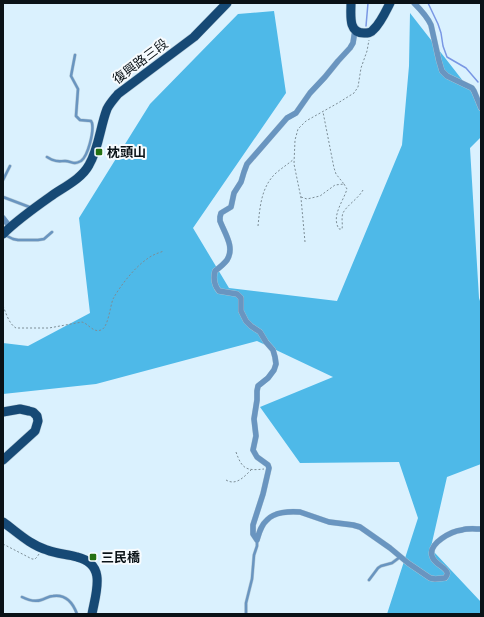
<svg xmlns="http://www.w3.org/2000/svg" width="484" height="617" viewBox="0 0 484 617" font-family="'Public Sans','Noto Sans TC',sans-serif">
	<rect width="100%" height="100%" fill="#daf1fe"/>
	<!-- forest -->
	<path fill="#4eb9e8" d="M274,11L286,93L193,228L229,288L337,301L402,145L409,66L410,13L481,104V137L470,148L479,298L481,304V464L447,477L431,547L434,552L481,602V614H387L418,518L399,462L300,463L260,407L333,377L257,341L96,384L3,394V343L28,346L90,313L79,218L150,104L238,14Z"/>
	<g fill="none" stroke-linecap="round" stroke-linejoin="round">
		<!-- stream -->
		<path stroke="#7997e4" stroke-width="1.5" d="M428,3L438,24L441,33L443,46L447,57L466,68L478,82
			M366,26L368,3"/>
		<!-- lane casing -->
		<g stroke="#b9cdd9" stroke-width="3.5">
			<path id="lane" d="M47,157C49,158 52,160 53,160C57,162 61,161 65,161C69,161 72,163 75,163C77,163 79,162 81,161C88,156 94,132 92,123L91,121L80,120L76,116L78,89L71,76L75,55
				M3,180L10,166
				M3,197L32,208
				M5,235L13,239L18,240H38L44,239L52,232
				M369,580L378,568L381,566L392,563L400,557
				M22,597C28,600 35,602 41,600C45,599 49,596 53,596C66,594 73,603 77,614
				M246,614V603L252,579L254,555L257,546V540"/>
		</g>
		<!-- street casing -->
		<g stroke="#b9cdd9" stroke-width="6">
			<path id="street" d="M414,3C421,10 427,16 431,25L439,61L442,71L447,76L472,88L474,91L481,108
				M355,30L353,43L350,48L338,61L325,77L310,93L296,113L287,118L247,164L244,172L241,182L234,193L231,207L221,213L220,217V221C225,234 235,247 227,260C224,264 219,268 215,271C213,279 214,285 219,291L237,294L241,298V311L246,321L251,326L260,332L266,342L273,350L275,357L276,364L274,370L268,378L258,386L257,391V400L254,419L256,436L253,450L257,457L268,465L269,468L263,494L253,525V534L257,540C259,533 261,525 267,520C274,512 290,511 300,512L329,522L353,525L360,527L390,548L408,563L430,578L435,579L445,578C447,575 448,575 447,572C444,566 434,564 432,556C428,543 452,531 462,530C468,528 475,529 481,529
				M3,218L10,227"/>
		</g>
		<!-- primary casing -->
		<g stroke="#b9cdd9" stroke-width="10">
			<path id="primary" d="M351,3C351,15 348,33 364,33C368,33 371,33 373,30C380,24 386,11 390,3
				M3,234C18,219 37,206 54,194C66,186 82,178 89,165C99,148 100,127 107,109C110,103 114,99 118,94L194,37L227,3
				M3,412L20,409L29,411L33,412L37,416L38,421L35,431L3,460
				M3,522C17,532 30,545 47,550C57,554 67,554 77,557C107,564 96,592 92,614"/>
		</g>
		<!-- path -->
		<path stroke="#7c8d96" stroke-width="1" stroke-dasharray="2 2" stroke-linecap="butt" d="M344,184L347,189C343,202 331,216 339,229H342C343,224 341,218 343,213C347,205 358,199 363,190
			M301,197L307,199L320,196L335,185L344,184L336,174L334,168L323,112
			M258,226C260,207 261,187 276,173C282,168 288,164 294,159
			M305,242L301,198L294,164L295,140L298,129L306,121L338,103L354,93L358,87L361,68L367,51L369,40
			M3,306C6,313 9,324 16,328H49L82,322C89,324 93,333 101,330C108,328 110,307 113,299C120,286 135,267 147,259C152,255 158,253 164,251
			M236,452C242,469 246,471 264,469
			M226,480C236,486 244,477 251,470
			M3,544L32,559H35L37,557L39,554"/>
		<!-- lane -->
		<use href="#lane" stroke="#6995c0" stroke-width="2.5"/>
		<!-- street -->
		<use href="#street" stroke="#6995c0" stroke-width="5.5"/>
		<!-- primary -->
		<use href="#primary" stroke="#164975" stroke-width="9"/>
	</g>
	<!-- markers -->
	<g fill="#247012" stroke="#f7fbfe" stroke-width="1.5">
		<rect x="95" y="148" width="8" height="8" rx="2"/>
		<rect x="89" y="553" width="8" height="8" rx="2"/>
	</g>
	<g text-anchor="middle" stroke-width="4" stroke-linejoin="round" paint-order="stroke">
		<!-- street labels -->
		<g font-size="13" fill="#0a1217" stroke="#f7fbfe">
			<text transform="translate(140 61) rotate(-37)" y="5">復興路三段</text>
		</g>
		<!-- poi labels -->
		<g font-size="13" font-weight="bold" fill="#0a1217" stroke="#f7fbfe" text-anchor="start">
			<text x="107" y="157">枕頭山</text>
			<text x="101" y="562">三民橋</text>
		</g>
	</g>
	<!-- border -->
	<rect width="484" height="617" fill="none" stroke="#0a1217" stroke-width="8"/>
</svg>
